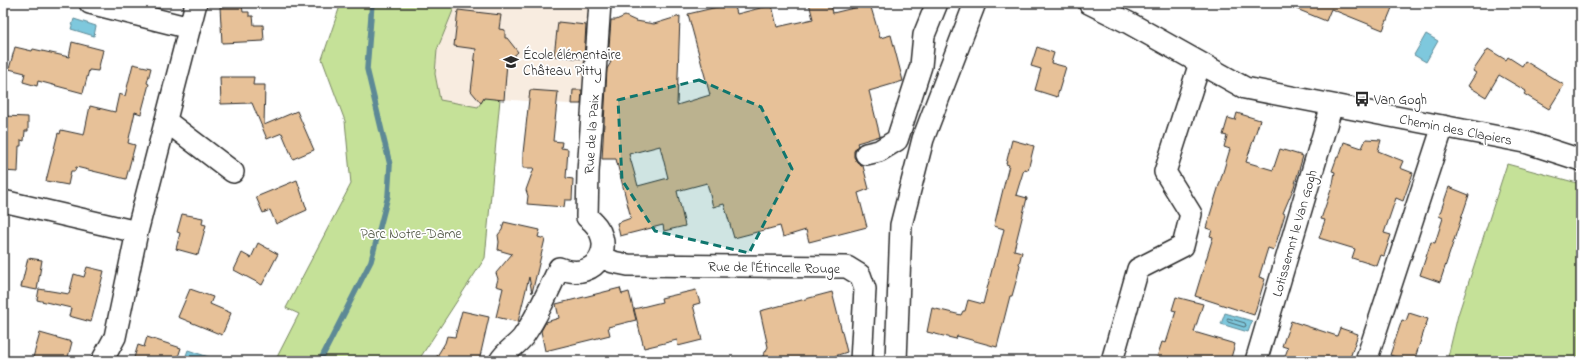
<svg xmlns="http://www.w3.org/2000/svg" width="1584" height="364" viewBox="0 0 1584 364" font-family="'Indie Flower',sans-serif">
	<rect width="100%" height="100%" fill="#fff"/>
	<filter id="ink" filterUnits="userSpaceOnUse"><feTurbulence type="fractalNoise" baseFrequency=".025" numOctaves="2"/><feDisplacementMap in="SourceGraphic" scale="8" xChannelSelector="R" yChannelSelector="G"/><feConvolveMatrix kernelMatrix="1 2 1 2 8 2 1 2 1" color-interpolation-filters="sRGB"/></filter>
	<g filter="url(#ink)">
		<!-- built -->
		<path fill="#f8ece0" d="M456,3H592L583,105L500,99L478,107L440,101L435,74L437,50Z"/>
		<!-- green -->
		<path fill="#c5e198" stroke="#788662" d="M341,3H456L437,50L435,74L440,100L478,107L485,97L500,99L485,258L418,361H275L299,314L286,308L351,184L345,121L322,59Z
			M1507,164L1581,184V361H1447L1458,315Z"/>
		<!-- water -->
		<path fill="#7ec8dd" stroke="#5d8996" d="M74,19L96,26L94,36L71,29Z
			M1426,34L1438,41L1426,62L1414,55Z
			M1225,313L1252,321L1248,332L1221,324Z
			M188,350L220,361H184Z"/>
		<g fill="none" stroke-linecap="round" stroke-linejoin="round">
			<!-- shore -->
			<path stroke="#4c6a72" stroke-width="1" d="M1228,318L1245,323L1246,326L1244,327L1228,322L1227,320Z"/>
			<!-- stream -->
			<path stroke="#5d8996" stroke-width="5.5" d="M320,361L371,261L388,196L390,165L367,69L372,3"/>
		</g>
		<!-- building -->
		<path fill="#e7c198" stroke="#2b2b2b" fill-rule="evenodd" d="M734,3L737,14L772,5L777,27L813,19L809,3H831L833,13L870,4L880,38L891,35L903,81L869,91L880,136L857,143L858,145L854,151V157L857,162L863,166L869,189L858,193L867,227L809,242L806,230L783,237L780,226L734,238L724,204L713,207L707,183L677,191L685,226L664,231L663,225L620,236L617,223L631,218L616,159H602L607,69L611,62L608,61L611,20H616L625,16L636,21L654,24L680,16L677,105L710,95L688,14ZM660,146L668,178L638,186L629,154Z
			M1282,3H1394L1383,30L1331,9L1326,21Z
			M242,5L243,12H249V16H253L254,25H263L264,41L222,43L220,7Z
			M458,10L501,15L499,29L505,30V38H507L518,52L507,62L504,100L484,98L481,103L471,91L476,49L454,46Z
			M558,22L586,25L584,59L554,56Z
			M72,42L103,50L98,71L89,70L83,93L38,81L37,86L23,82L25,73L9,69L15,47L32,51L33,49L69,57Z
			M1037,47L1054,53L1051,63L1066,67L1057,97L1035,90L1041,69L1031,66Z
			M1488,49L1506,60L1508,57L1522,66L1525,61L1564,85L1549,109L1524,94L1526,91L1499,75L1486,97L1468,86L1476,73L1473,71Z
			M133,64L151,68L147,83L149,84L141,114L135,112L128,143L135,145L126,179L76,167L75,171H71L68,185L46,181L58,133L60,134L61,130L84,135L90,106L115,112L119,94L125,96Z
			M220,77H254L253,85H265L264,125L297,111L314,150L293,159L282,133L267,139L252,103L221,104Z
			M530,90L558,92L553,141L562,142L561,148L568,149L566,178L573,179L572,200H565L564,207L527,204L528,196L526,190L534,168H523V153Z
			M573,90H582L581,104H572Z
			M1237,113L1260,120L1246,162L1273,170L1280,149L1303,156L1294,187L1283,213L1285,214L1274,250L1268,248L1259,277L1265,279L1254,315L1195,296L1213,237L1210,236L1212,230L1206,228L1230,149L1224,147L1227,136L1223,135L1228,118L1235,120Z
			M3,116L28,117V131H25L24,141L21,140V146H19L18,172L3,171Z
			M1366,139L1381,140L1378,151L1403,161L1400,168L1413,173L1403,201L1396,198L1384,233L1391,235L1384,256L1381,255L1377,266L1352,258L1355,249L1319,238L1325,220L1321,219L1333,184L1335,172L1332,171L1337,157H1339L1344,142L1362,148Z
			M1012,140L1034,146L1028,170L1024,169L1016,195L1027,198L1014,250L1022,252L1019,264L1020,265L1017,278L1012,296H1010L997,347L957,336L956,339L927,332L932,308L961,315L963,311H965L968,300L983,304L995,258L997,257L1004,229L994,226L1009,165L1006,164Z
			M297,180L307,210L276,224L270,210L263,213L256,197Z
			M1449,187L1469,195L1440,282L1420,275L1431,242L1435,243L1443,218L1439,216Z
			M182,214L203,218L202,224L206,225L198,255L176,249L180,233L177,232Z
			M504,222L540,230L538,237L545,239L532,293L529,277L518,322L496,317L503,288L496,286L498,279L496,273L512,254L498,250L499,242L498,235L502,230Z
			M258,243L278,254L262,285L234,270L242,253L251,258Z
			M28,258L42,260L37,290L21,287Z
			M87,267L104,271L91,322L69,316L71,308L37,300L39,289L69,294L74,274L84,277Z
			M620,288L622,294L629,292L636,320L608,327L610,335L545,351L541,331L546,322L559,318L556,304Z
			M190,289L213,297L210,304L231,313L222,335L178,317Z
			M696,290L700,303L693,305L702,340L678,346L677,340L644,348L634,309L662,302L661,298Z
			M832,292L847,352L835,356L837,361H760L768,347L760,311Z
			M1176,297L1203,304L1194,332L1235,344L1230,361H1168L1157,357L1162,342L1166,343L1176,311L1172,310Z
			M462,311L489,317L479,361H434L445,343L447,336L455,337Z
			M1409,313L1428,319L1414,361H1407L1390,355L1402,320L1406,321Z
			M1291,321L1337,336L1340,328L1358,334L1349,361H1300L1285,356L1288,348L1282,346Z
			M40,333L72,342L67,361H32Z
			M147,337L181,348L178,357H180L179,361H133L138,345L144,347Z"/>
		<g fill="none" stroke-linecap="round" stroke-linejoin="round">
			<!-- minor casing -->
			<g stroke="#2b2b2b" stroke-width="24">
				<path id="minor" d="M90,3L190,28
					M1089,3L1129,23L1245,88L1525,142L1581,160
					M166,121L233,172
					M866,154L879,151L897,140L921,66L924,35L937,3
					M3,201L137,232
					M600,257L613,262L628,265L847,267L860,275L865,289L861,361
					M102,361L115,337L137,232L196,3
					M500,361C506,351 516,346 523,337C538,315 548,292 559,268C598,284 620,241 587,217L588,172L600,3
					M896,361L901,225L923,139L975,3
					M1112,361L1138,269L1183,246L1191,214L1165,172L1200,63
					M1256,361L1332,105
					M1366,361L1443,126"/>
			</g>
			<!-- minor -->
			<use href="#minor" stroke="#fff" stroke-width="21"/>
		</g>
	</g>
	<!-- marked area -->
	<path fill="#0f766e" fill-opacity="0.2" stroke="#0f766e" stroke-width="3" stroke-dasharray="8 5" stroke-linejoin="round" d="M699,80L761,107L792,169L749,253L655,231L622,180L618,100Z"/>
	<!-- icons -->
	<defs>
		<g id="school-bare" transform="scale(1.2)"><path d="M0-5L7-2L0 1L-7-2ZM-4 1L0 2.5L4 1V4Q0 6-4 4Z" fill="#2b2b2b" stroke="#fff" stroke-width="2.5" paint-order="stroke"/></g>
		<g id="bus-bare" transform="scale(1.2)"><path d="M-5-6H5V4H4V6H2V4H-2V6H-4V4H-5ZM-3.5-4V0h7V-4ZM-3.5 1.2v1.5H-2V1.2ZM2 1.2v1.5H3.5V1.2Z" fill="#2b2b2b" stroke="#fff" stroke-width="2.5" paint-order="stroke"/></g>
	</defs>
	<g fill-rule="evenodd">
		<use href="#school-bare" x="511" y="62"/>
		<use href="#bus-bare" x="1362" y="99"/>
	</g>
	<g text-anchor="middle" stroke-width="3.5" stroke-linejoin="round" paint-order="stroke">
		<!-- poi labels -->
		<g font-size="14" fill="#2b2b2b" stroke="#fff" text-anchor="start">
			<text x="523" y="59">École élémentaire<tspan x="523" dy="16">Château Pitty</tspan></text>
			<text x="1374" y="104">Van Gogh</text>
		</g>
		<!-- street labels -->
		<g font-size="14" fill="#2b2b2b" stroke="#fff">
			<text transform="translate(1456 129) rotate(11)" y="5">Chemin des Clapiers</text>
			<text transform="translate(591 134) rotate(-86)" y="5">Rue de la Paix</text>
			<text transform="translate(1294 233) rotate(-74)" y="5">Lotissemnt le Van Gogh</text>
			<text transform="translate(774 267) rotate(1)" y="5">Rue de l'Étincelle Rouge</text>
		</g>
		<!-- park labels -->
		<g font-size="14" fill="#525846" stroke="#fff">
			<text x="411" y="238">Parc Notre-Dame</text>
		</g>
	</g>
	<!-- margin -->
	<rect width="1584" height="364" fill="none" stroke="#fff" stroke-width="16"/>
	<rect x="8" y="8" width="1568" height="348" fill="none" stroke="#2b2b2b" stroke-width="1.5" filter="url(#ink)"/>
</svg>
